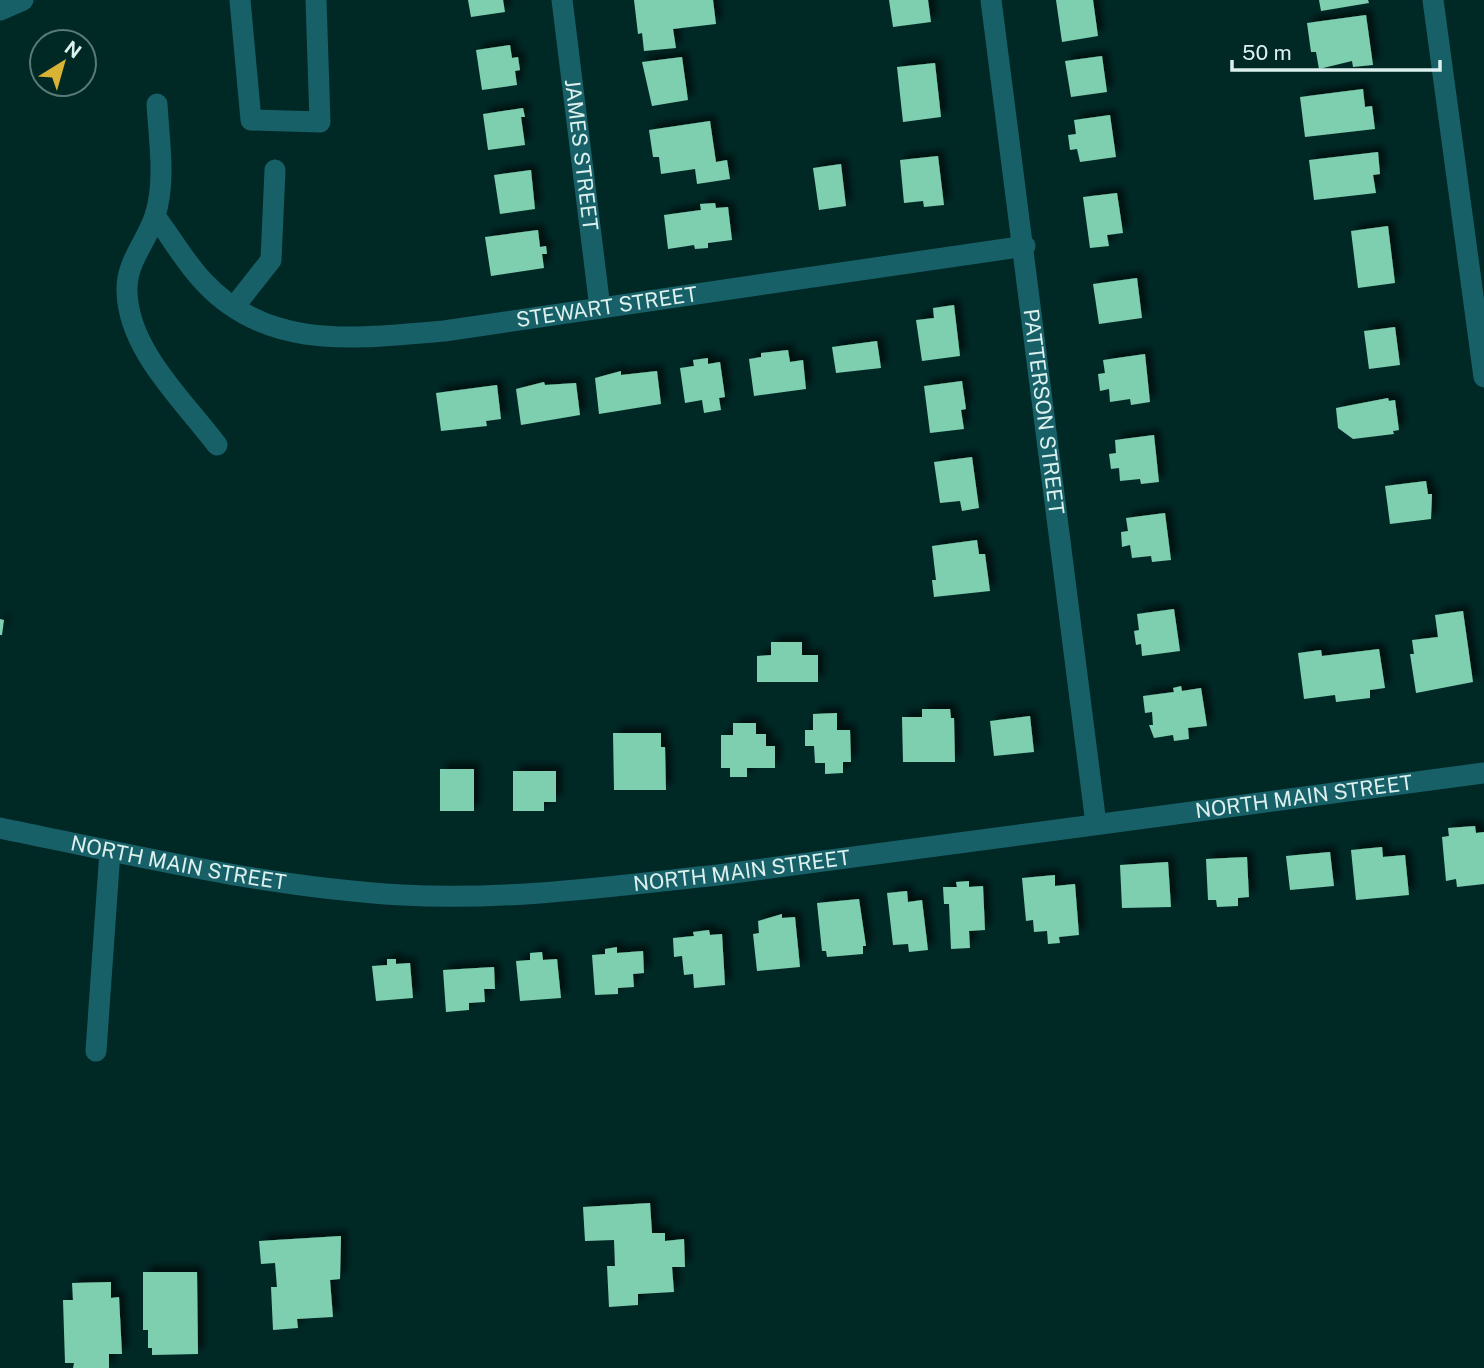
<svg xmlns="http://www.w3.org/2000/svg" width="1484" height="1368" viewBox="0 0 1484 1368" font-family="'Public Sans',sans-serif">
	<defs>
		<filter id="shadow"><feDropShadow dx="6" dy="-6" stdDeviation="3.5" flood-color="#0009"/></filter>
	</defs>
	<rect width="100%" height="100%" fill="#002926"/>
	<!-- building -->
	<path fill="#7ecfb0" filter="url(#shadow)" d="M468,0H503L505,12L471,17Z
		M634,0H713L716,24L673,29L676,48L644,51L642,33L638,34Z
		M889,0H928L931,22L893,27Z
		M1056,0H1093L1098,36L1062,42Z
		M1319,0H1368L1369,3L1321,11Z
		M1366,15L1373,65L1353,67L1352,61L1319,69L1316,52H1311L1307,23Z
		M510,45L512,58L518,57L520,70L515,71L517,85L482,90L476,50Z
		M1102,56L1107,92L1071,97L1065,61Z
		M682,57L688,100L652,106L642,62Z
		M935,63L941,117L903,122L897,67Z
		M1363,89L1365,107L1372,106L1375,129L1305,137L1300,97Z
		M523,108L525,117H521L525,145L488,150L483,114Z
		M1110,115L1116,157L1080,162L1077,149L1070,150L1068,135L1076,134L1074,120Z
		M710,121L716,162L727,160L730,179L697,184L695,169L661,174L659,157H653L649,130Z
		M1378,152L1380,174L1373,175L1376,193L1314,200L1309,160Z
		M938,156L944,205L924,207L923,201L904,203L900,160Z
		M841,164L846,206L819,210L813,168Z
		M531,170L535,209L500,214L494,175Z
		M1117,193L1123,233L1107,235L1109,246L1090,248L1083,197Z
		M715,203L716,208L728,207L732,240L708,243V248L695,249L694,245L668,249L664,215L701,210L700,204Z
		M1388,226L1395,283L1358,288L1351,231Z
		M538,230L540,247L546,246L547,254H542L544,268L491,276L485,237Z
		M1137,278L1142,318L1099,324L1093,284Z
		M954,305L960,356L922,361L916,320L934,318L933,308Z
		M1395,327L1400,365L1369,369L1364,331Z
		M877,341L881,368L836,373L832,347Z
		M788,350L790,362L803,360L806,389L754,396L749,359L761,357V353Z
		M1145,354L1150,402L1131,405L1130,399L1110,402L1109,389L1100,391L1098,374L1105,373L1103,360Z
		M708,358V364L720,362L725,397L719,398L721,410L704,413L702,400L685,403L680,368L694,366L693,360Z
		M621,371V375L657,371L661,404L599,414L595,378Z
		M962,381L966,409L961,410L964,429L930,433L924,386Z
		M544,382L545,385L576,383L580,415L521,425L516,389Z
		M497,385L501,419L486,421L487,426L441,431L436,393Z
		M1388,398L1389,401L1395,400L1399,430L1393,431L1394,434L1353,439L1338,428L1336,408Z
		M1154,435L1159,482L1141,484L1140,479L1120,481L1119,468L1111,469L1109,454L1116,453L1115,440Z
		M972,457L979,508L962,511L960,501L940,503L934,462Z
		M1426,481L1428,494H1432L1431,519L1390,524L1385,486Z
		M1165,513L1171,560L1152,562L1151,556L1132,558L1130,545L1122,547L1121,532L1128,531L1126,518Z
		M977,540L979,554H985L990,591L934,597L932,580H936L932,546Z
		M1174,609L1180,651L1142,656L1141,644L1136,645L1134,631L1139,630L1137,614Z
		M1463,611L1473,682L1416,693L1410,654H1414L1412,640L1438,637L1435,615Z
		M0,619L4,620L2,635H0Z
		M771,642H802V655H818V682H757V656L771,655Z
		M1379,649L1385,688L1370,690V698L1336,702L1335,695L1304,699L1298,653L1321,650L1322,656Z
		M1181,686L1182,691L1201,688L1207,726L1188,728L1189,739L1174,741L1173,735L1154,738L1149,725H1153L1152,712L1145,713L1143,696L1174,692L1173,688Z
		M922,709H950L951,718H954L955,762H903L902,717H922Z
		M837,713V730H850L851,762H843V773L825,774V763H815L814,746H805V730H813V714Z
		M1030,716L1034,752L994,756L990,721Z
		M733,723H756V734H766V746H775V768H747V777H730V768H721V735H733Z
		M613,733H661V747H665L666,790H614Z
		M440,769H474V811H440Z
		M513,771H556V802H544V811H513Z
		M1475,826L1476,833L1484,832V884L1457,887L1456,879L1446,881L1442,837L1449,836L1448,828Z
		M1382,847L1383,857L1405,855L1409,895L1356,900L1351,850Z
		M1330,852L1334,886L1290,890L1286,856Z
		M1247,857L1249,897L1238,898V906L1217,907L1216,900H1208L1206,859Z
		M1168,862L1171,907L1122,908L1120,865Z
		M1055,875V886L1075,884L1079,935L1059,937L1060,943L1048,944L1047,931L1034,932L1033,920L1026,921L1022,878Z
		M969,881V887L983,886L985,930L969,931L970,948L951,949L949,904H944L943,887H957L956,882Z
		M907,891L908,902L922,900L928,950L909,952L908,944L893,945L887,893Z
		M859,899L866,946H863V954L827,957L826,951H822L817,903Z
		M782,914V918L795,917L800,967L757,971L753,934L759,933L758,921Z
		M709,930L710,935L722,934L725,985L694,988L693,974L684,975L682,956L674,957L673,938L694,936L693,932Z
		M617,947V953L643,951L644,973L633,974L634,987L618,988V994L595,995L592,955L605,954V949Z
		M542,952L543,960L557,959L561,998L520,1001L516,961L530,960V953Z
		M387,959H396V964L410,963L413,998L376,1001L372,966L387,965Z
		M494,967L495,989H484L485,1002L469,1003V1010L446,1012L443,970Z
		M650,1203L652,1233H665V1241L684,1239L685,1267H672L674,1292L638,1294V1305L609,1307L607,1266H615L614,1240L585,1241L583,1207Z
		M341,1236L340,1279L330,1280L333,1317L297,1319L298,1328L273,1330L271,1287H277L275,1263L261,1264L259,1241Z
		M143,1272H197L198,1354L152,1355V1348H148V1330H143Z
		M111,1282V1298L119,1297L122,1354H109V1368H73L74,1363H65L63,1300H73L72,1283Z"/>
	<g fill="none" stroke-linecap="round" stroke-linejoin="round">
		<!-- minor -->
		<g stroke="#186068" stroke-width="21">
			<path d="M240,0L251,120L320,122L316,0"/>
			<path id="s1" d="M562,0L600,308"/>
			<path id="s2" d="M991,0L1096,824"/>
			<path d="M1433,0L1484,377"/>
			<path d="M0,10L23,0"/>
			<path d="M157,104C159,140 166,181 155,216C147,241 126,262 127,291C128,350 184,401 217,445"/>
			<path id="s3" d="M155,216C171,237 185,262 203,281C268,352 357,338 444,331L1025,246"/>
			<path d="M234,307L271,260L275,170"/>
			<path id="s4" d="M0,828C132,855 266,887 402,895C507,901 614,886 718,875L1484,773"/>
			<path d="M96,1051L110,851"/>
		</g>
	</g>
	<g text-anchor="middle" stroke-width="7" stroke-linejoin="round" paint-order="stroke">
		<!-- street labels -->
		<g font-size="21" fill="#dcf1ee" stroke="#002926">
			<text dy="7" stroke="none"><textPath href="#s1" startOffset="156">JAMES STREET</textPath></text>
			<text dy="7" stroke="none"><textPath href="#s3" startOffset="502">STEWART STREET</textPath></text>
			<text dy="7" stroke="none"><textPath href="#s2" startOffset="415">PATTERSON STREET</textPath></text>
			<text dy="7" stroke="none"><textPath href="#s4" startOffset="1316">NORTH MAIN STREET</textPath></text>
			<text dy="7" stroke="none"><textPath href="#s4" startOffset="182">NORTH MAIN STREET</textPath></text>
			<text dy="7" stroke="none"><textPath href="#s4" startOffset="749">NORTH MAIN STREET</textPath></text>
		</g>
	</g>
	<!-- north arrow -->
	<g transform="translate(63 63) rotate(37)"><circle r="33" fill="#002926" stroke="#587976" stroke-width="2"/>
	<path d="M0-5L12 26L0 18L-12 26Z" fill="#d9b334"/>
	<text y="-10" font-size="19" font-weight="bold" text-anchor="middle" fill="#dcf1ee">N</text>
	</g>
	<!-- scale -->
	<path d="M1232 60v10h208v-10" fill="none" stroke="#dcf1ee" stroke-width="3.5"/>
	<text x="1242" y="60" font-size="21" fill="#dcf1ee" stroke="#002926" stroke-width="5" paint-order="stroke">50 m</text>
</svg>
